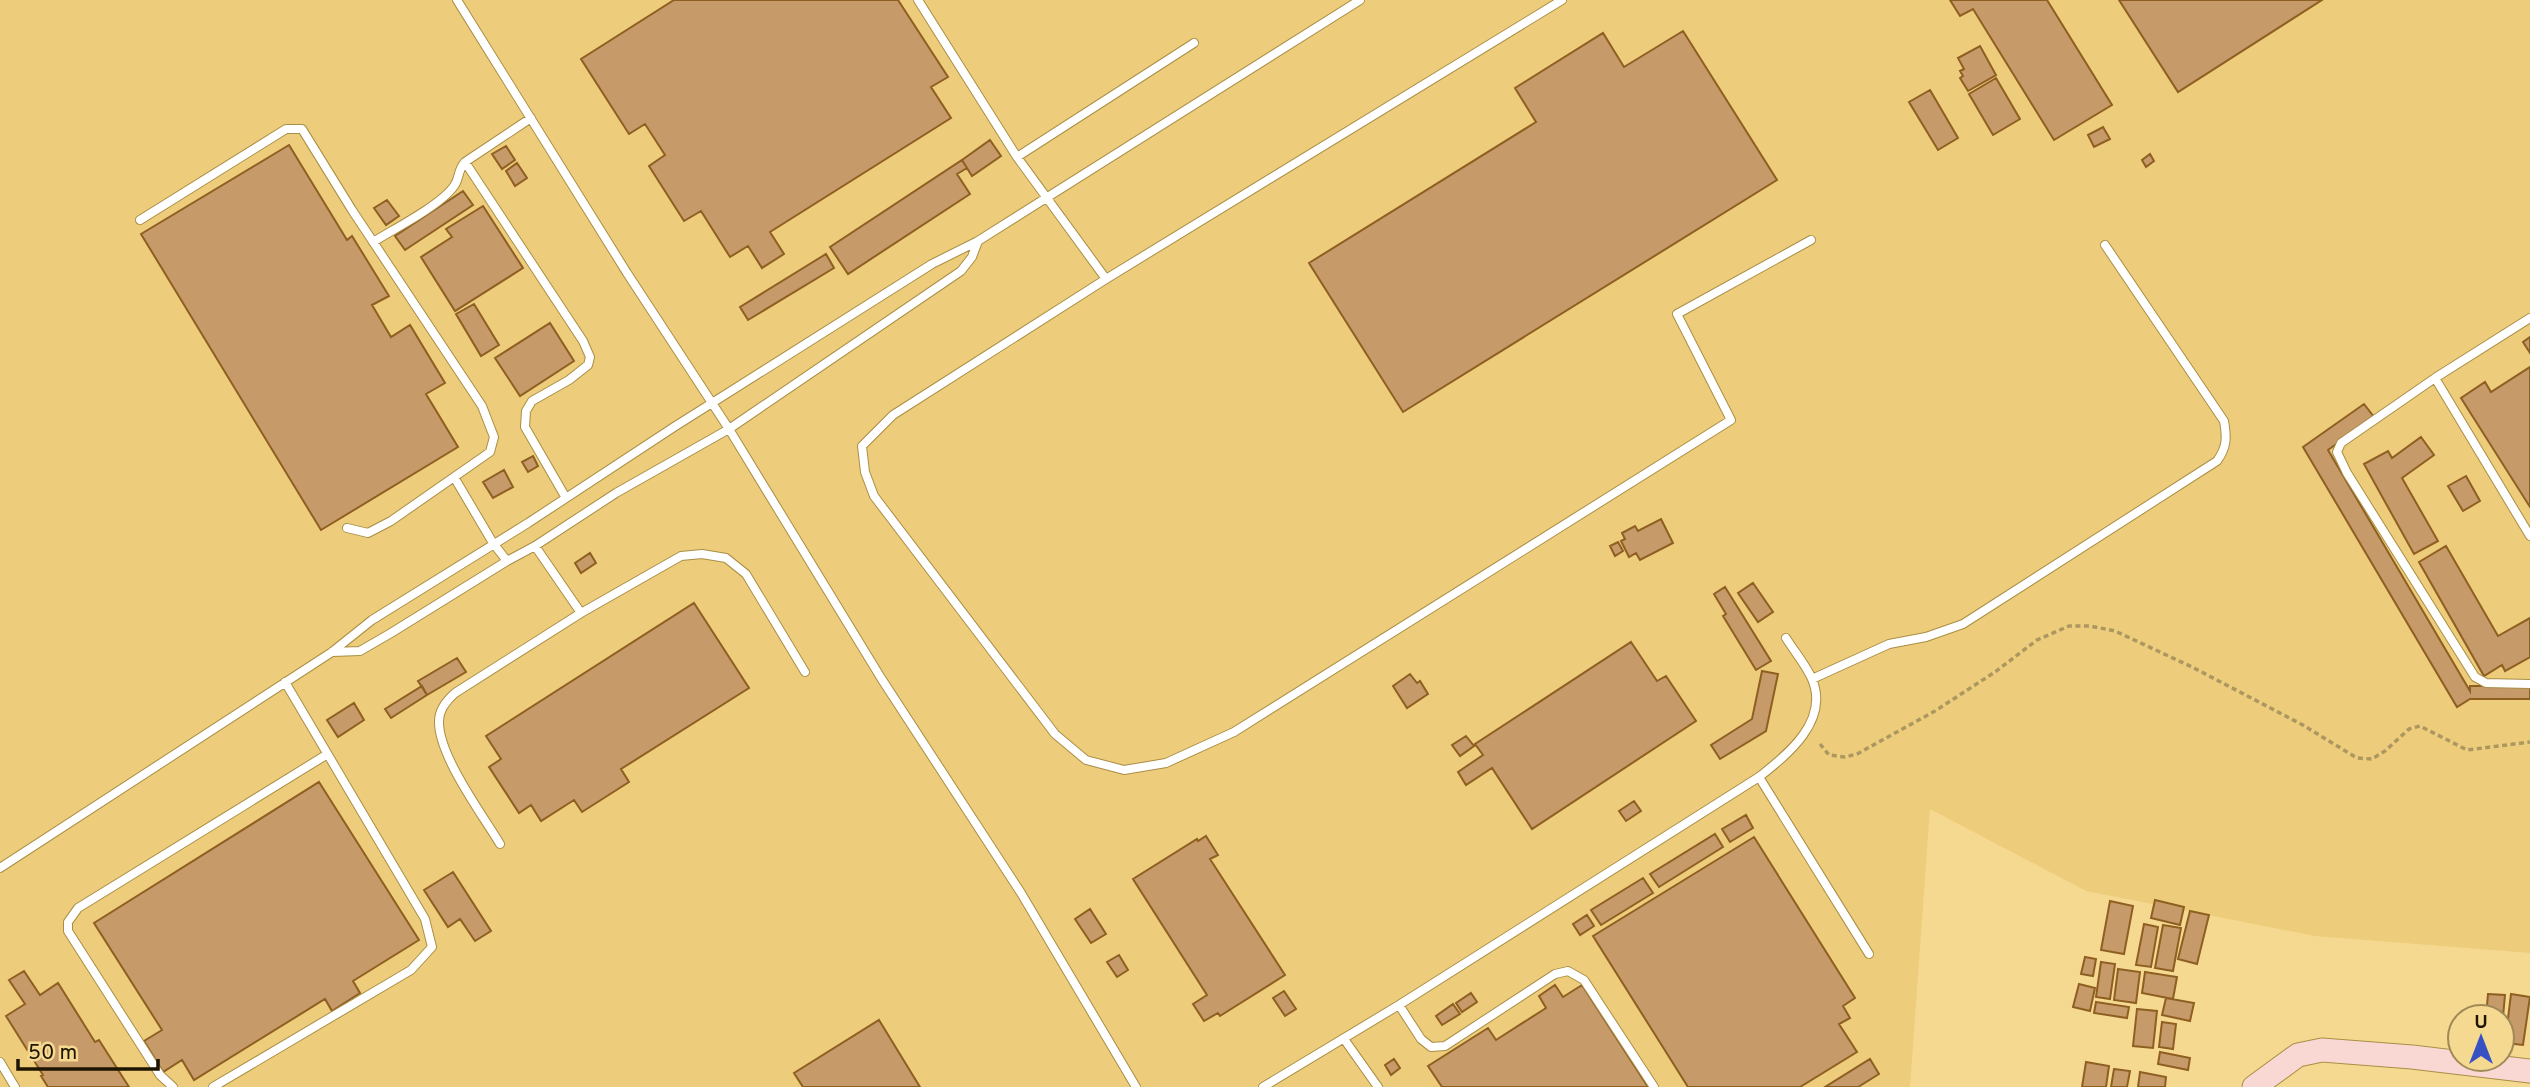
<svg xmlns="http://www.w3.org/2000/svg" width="2530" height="1087" viewBox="0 0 2530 1087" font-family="Overpass,sans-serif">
	<rect width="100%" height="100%" fill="#f6d990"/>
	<!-- built -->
	<path fill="#edcd7b" d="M0,0H2530V953L2315,936L2086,891L1930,809L1910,1087H0Z"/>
	<!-- building -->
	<path fill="#c69a69" stroke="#8f5f22" stroke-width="2" d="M674,0H898L948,77L931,87L951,118L770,232L784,254L762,268L748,246L730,257L701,211L684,221L649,166L665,155L645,124L629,134L581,59Z
		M1950,0H2047L2112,105L2054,140L1973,9L1960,16Z
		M2119,0H2322L2178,92Z
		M1683,31L1777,180L1403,412L1309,263L1536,122L1515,88L1603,33L1624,67Z
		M1980,46L1996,75L1968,91L1960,78L1963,76L1960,71L1964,69L1958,58Z
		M1996,78L2020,119L1993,135L1969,94Z
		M1930,90L1958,138L1938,150L1909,102Z
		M2103,127L2110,139L2094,147L2088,135Z
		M990,140L1001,156L972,176L962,160Z
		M289,145L347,240L352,236L389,296L372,305L391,337L410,325L445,383L426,394L458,447L321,530L141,234Z
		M506,146L515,160L502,169L492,154Z
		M2150,154L2154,161L2146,167L2142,160Z
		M962,160L967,168L957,174L970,194L848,274L830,247Z
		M517,163L527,178L515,186L506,171Z
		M463,191L473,205L405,250L395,236Z
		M387,200L399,216L386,225L374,208Z
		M483,206L523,268L455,311L421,257L452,237L446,229Z
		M826,254L834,268L748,320L740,307Z
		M474,304L499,345L481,356L456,314Z
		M550,323L574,361L520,396L495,358Z
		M2530,337V353L2523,342Z
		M2530,367V507L2461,398L2485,382L2491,392Z
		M2364,404L2374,417L2328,450L2470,691V686H2530V699H2470L2457,707L2303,447Z
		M2421,437L2434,455L2402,478L2438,541L2414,554L2364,464L2388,451L2392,458Z
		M533,456L538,466L528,472L522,462Z
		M504,470L513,487L493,498L483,482Z
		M2466,476L2480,501L2463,511L2448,486Z
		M1661,519L1673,543L1640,560L1636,553L1629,557L1621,541L1625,539L1622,533L1635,526L1638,531Z
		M1618,542L1623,551L1615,556L1610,546Z
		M2446,546L2498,636L2530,618V657L2505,671L2502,665L2484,676L2419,562Z
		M590,553L596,563L581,573L575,563Z
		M1753,583L1773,612L1758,622L1738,593Z
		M1725,587L1771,661L1756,670L1723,616L1726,614L1714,594Z
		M694,603L749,688L621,769L629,782L582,812L574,800L541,821L531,805L519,813L489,767L501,759L486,736Z
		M1631,642L1657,681L1666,676L1696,721L1532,829L1492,768L1466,785L1458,772L1483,755L1475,744Z
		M457,658L466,672L427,695L418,681Z
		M1762,671L1778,674L1766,731L1720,759L1711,745L1752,719Z
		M1410,674L1417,683L1420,681L1428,694L1407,708L1393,686Z
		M422,686L427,695L391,718L385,709Z
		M354,703L364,720L338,737L327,720Z
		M1466,736L1474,746L1460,756L1452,745Z
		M319,782L419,940L353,981L360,993L332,1011L325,999L194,1080L182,1060L163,1072L144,1041L162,1030L94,923Z
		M1634,801L1641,811L1626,821L1619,811Z
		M1746,815L1753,828L1730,842L1722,829Z
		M1715,834L1723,847L1659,887L1650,874Z
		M1206,836L1218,855L1210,859L1285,975L1220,1016L1218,1013L1204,1021L1193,1004L1207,995L1133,879L1197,839L1198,841Z
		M1754,837L1855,998L1843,1006L1850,1018L1839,1024L1857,1052L1800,1087H1688L1593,936Z
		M453,872L491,931L475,941L460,919L448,927L424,890Z
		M1643,878L1653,893L1601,925L1591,910Z
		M2155,900L2184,907L2180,925L2151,918Z
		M2110,901L2133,906L2124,954L2101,950Z
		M1090,909L1106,934L1091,943L1075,919Z
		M2190,911L2209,915L2197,964L2178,959Z
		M1587,915L1594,926L1580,935L1573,924Z
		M2144,924L2158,927L2151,967L2136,965Z
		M2163,925L2181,928L2173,971L2155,968Z
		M1119,955L1128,970L1117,977L1107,962Z
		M2085,957L2096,959L2093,976L2081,974Z
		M2101,962L2115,964L2110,999L2096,997Z
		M2118,969L2140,972L2136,1003L2114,1000Z
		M24,971L40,995L58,983L95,1042L99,1040L129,1087H48L41,1076L43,1075L6,1016L25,1004L9,980Z
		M2145,972L2177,977L2173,999L2142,993Z
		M2079,984L2095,988L2090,1011L2073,1007Z
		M1555,985L1563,997L1582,985L1648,1087H1442L1428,1066L1488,1028L1496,1040L1546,1008L1539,996Z
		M1284,991L1296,1009L1285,1016L1273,998Z
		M1471,993L1477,1002L1462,1012L1456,1003Z
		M2488,994L2505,995L2502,1028V1017H2486Z
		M2511,994L2530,997L2523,1045L2505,1043Z
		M2166,998L2194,1003L2190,1021L2162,1015Z
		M2096,1002L2129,1007L2127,1018L2094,1013Z
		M1453,1004L1460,1014L1442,1025L1436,1016Z
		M2137,1009L2157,1011L2153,1048L2133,1046Z
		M879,1020L920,1087H803L794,1073Z
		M2162,1022L2176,1024L2173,1049L2159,1047Z
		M2160,1052L2190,1058L2188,1070L2158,1064Z
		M1394,1059L1400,1068L1391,1075L1385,1065Z
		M1870,1059L1879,1074L1858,1087H1825Z
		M2086,1062L2109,1066L2106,1087H2082Z
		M2114,1069L2130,1071L2127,1087H2111Z
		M2140,1072L2166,1077L2165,1087H2138Z"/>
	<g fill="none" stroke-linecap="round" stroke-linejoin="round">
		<!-- lane casing -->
		<g stroke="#a98e45" stroke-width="10">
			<path id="lane" d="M457,0L627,273L729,429L881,678L1021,893L1136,1087
				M918,0L1017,157L1106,279
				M1562,0L1106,279L893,415L862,446L865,472L874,496L1055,734L1086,760L1124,770L1166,763L1234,732L1731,420L1677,314L1811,240
				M1017,157L1194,43
				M465,162L583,341L590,357L588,365L569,380L532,401L526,411L525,427L566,498
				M140,220L286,129H302L352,210L482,406L494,437L490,452L391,521L368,533L347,528
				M373,242C394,229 441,205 454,186C460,178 457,171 465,162L531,118
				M2530,318L2435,378L2341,443L2337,452L2347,473L2475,677L2486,683L2530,684
				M2435,378L2530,536
				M454,477L493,543L507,561
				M581,613L681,556L702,554L726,558L746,574L805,672
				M332,652L360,651L391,633L507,561L535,546L616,493L729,429L961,271L972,257L978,241
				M1812,679L1889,644L1926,637L1963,624L2217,461C2227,447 2227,438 2224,421L2105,245
				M1759,777L1869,954
				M500,844C482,814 438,755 439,721C439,710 447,700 455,693L581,613L535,546
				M0,868L332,652L372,620L528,523L674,427L932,264L978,241L1360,0
				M1399,1005L1421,1039L1431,1047L1445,1046L1555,974L1568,971L1584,980L1654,1087
				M1344,1039L1378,1087
				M0,1062L15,1087
				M173,1087L160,1075L68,931V922L78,908L326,755
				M213,1087L411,970L432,947L425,919L285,682
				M1263,1087L1399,1005L1759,777C1787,755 1830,721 1812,679C1806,665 1794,651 1786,638"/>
		</g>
		<!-- secondary casing -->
		<g stroke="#a98e45" stroke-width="25">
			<path id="secondary" d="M2254,1087L2298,1055L2322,1050L2412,1057L2530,1071"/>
		</g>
		<!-- path -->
		<path stroke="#ad9760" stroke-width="3.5" stroke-dasharray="5 3.5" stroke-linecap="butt" d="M1820,744L1829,755L1845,757L1857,754L1935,711L1995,672L2037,640L2069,626H2090L2115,631L2192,667L2301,724L2357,758L2372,759L2385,751L2409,729L2420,726L2467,750L2530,742"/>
		<!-- lane -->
		<use href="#lane" stroke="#fff" stroke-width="8"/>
		<!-- secondary -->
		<use href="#secondary" stroke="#f9d8d4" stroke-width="23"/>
	</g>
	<!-- north arrow -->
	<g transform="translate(2481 1038)"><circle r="33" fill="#f6d990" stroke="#9f8a57" stroke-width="2"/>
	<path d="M0-5L12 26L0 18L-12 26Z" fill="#3751c3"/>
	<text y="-10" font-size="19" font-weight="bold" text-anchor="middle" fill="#1d1401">U</text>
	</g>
	<!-- scale -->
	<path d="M18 1059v10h140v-10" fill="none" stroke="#1d1401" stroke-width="3.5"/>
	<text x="28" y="1059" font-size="21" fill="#1d1401" stroke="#f6d990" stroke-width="5" paint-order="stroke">50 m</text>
</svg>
